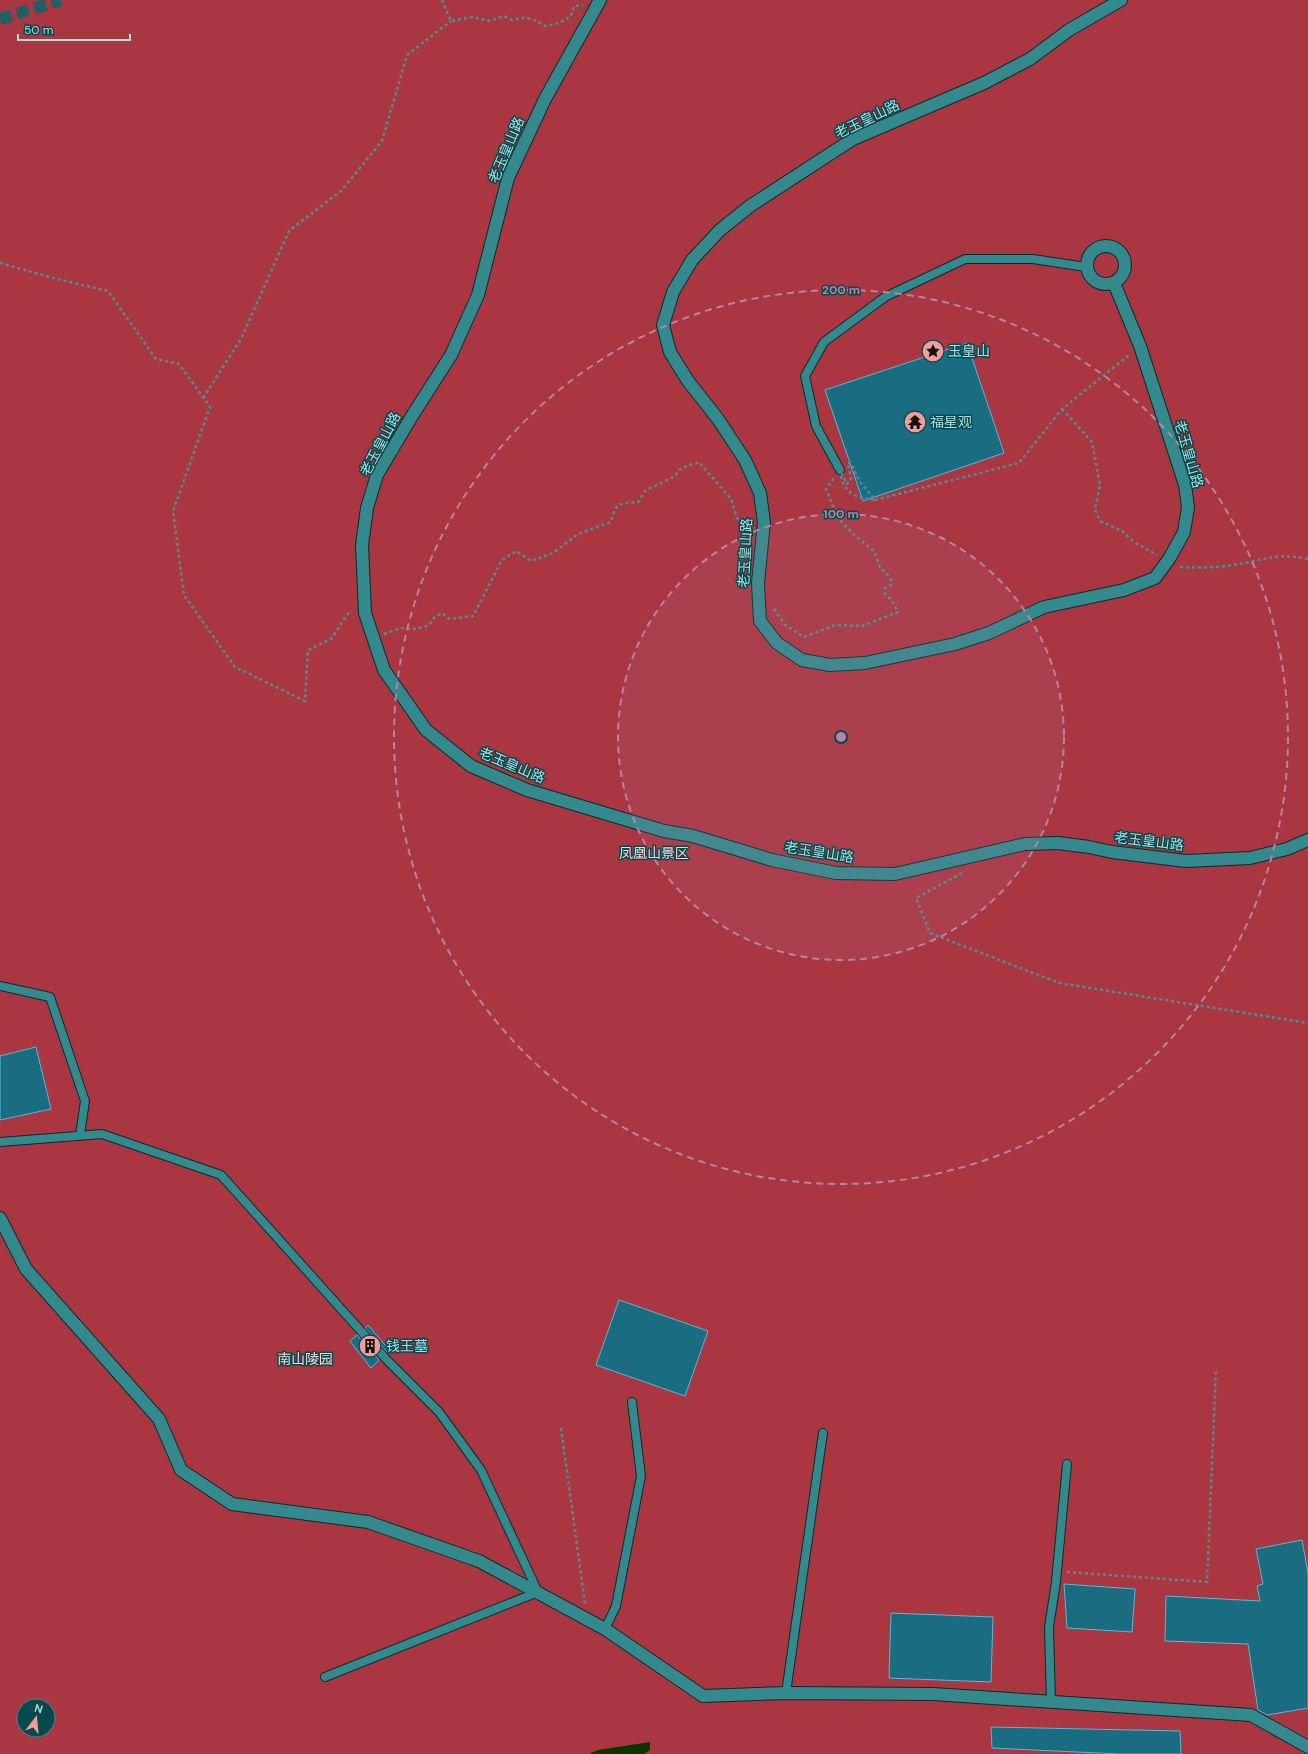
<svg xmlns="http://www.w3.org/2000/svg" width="1308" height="1754" viewBox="0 0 1308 1754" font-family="'DM Sans','Noto Sans SC',sans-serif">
	<rect width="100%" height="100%" fill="#074a4d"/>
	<!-- green -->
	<path fill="#aa3641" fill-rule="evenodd" d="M0,0H1308V1754H0ZM24,1706H48V1730H24Z"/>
	<!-- water -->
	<path fill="#0b3500" d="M650,1742V1750L644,1754H589L598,1750Z"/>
	<!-- building -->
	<path fill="#1a6c81" stroke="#56bad6" d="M967,343L1004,453L863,501L825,390Z
		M36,1047L51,1109L0,1120V1056Z
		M619,1300L708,1331L685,1396L596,1365Z
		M368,1325L390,1351L388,1353L365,1328Z
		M357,1335L379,1360L371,1368L350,1341Z
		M1302,1540L1308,1573V1708L1267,1715L1258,1710L1248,1644L1165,1641L1166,1596L1260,1601L1257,1586L1263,1584L1256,1549Z
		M1064,1584L1135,1589L1132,1632L1067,1628Z
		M891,1613L993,1617L991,1682L889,1678Z
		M991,1727L1180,1731L1181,1754H1119L992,1748Z"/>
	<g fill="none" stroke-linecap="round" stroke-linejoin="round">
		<!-- tertiary-tunnel -->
		<path stroke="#206063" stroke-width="12" stroke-dasharray="12 6" stroke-linecap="butt" d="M0,19L61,0"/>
		<!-- service casing -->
		<g stroke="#082d2f" stroke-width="10">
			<path id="service" d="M840,470L816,426L805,376L824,342L885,297L965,259H1033L1086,267
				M0,986L50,997L85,1101L80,1135
				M0,1142L102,1134L221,1175L386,1359L439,1412L481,1470L538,1592L325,1677
				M605,1629L616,1606L641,1476L632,1402
				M786,1693L823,1433
				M1051,1703L1049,1627L1056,1582L1067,1464"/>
		</g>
		<!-- minor casing -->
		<g stroke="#082d2f" stroke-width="14">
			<path id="minor" d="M600,0L545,99L508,178L478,295L451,355L412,416L377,475L367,508L362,545L365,613L384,670L426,730L471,766L527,790L664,831L693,836L772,860L836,873L895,874L1025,844L1058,843L1089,847L1112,852L1186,861L1250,858L1287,849L1308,840
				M1087 265a19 19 0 1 1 38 0a19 19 0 1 1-38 0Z
				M1114,283L1140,346L1185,485L1188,507L1184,532L1169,559L1155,578L1124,590L1044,607L989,633L955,644L865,663L830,665L802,660L777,643L760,621L758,583L764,522L760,493L745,460L718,419L688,381L670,352L663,325L673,292L692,260L720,230L750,206L853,139L984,83L1030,59L1069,30L1121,0
				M0,1218L26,1269L159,1419L181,1470L232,1504L368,1522L479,1561L605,1629L703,1696L786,1693L933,1694L1251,1715L1308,1747"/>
		</g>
		<!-- path -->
		<path stroke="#548e91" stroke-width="2.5" stroke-dasharray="3 3" stroke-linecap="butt" d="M442,0L451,21L472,17L490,21L504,16L512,20C526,16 532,18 545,26L559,23L571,16L574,6L583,5
			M0,263L57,279L108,291L156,359L179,364L210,407L173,511L184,595L235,667L305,701L308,650L331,639L349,612H352
			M203,398L241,339L289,231L342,190L382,141L407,55L451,21
			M1062,409L1092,442L1100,485L1095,509L1100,521L1122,531L1134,542L1157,555
			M848,463H851L860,482L875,500C853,497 843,493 840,470L847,484L851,480Z
			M875,500L1019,463L1062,409L1129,355
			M1180,567C1197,568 1215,568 1232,565C1261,561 1278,552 1308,559
			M774,609L785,625L804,637L835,625L862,626L898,612L891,599L885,594V588L891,585V579L880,567L874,551L853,534L838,518L826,489L834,478
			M384,634L401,628L414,629L428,626L435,617L442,613L449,619L473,616L502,560L516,551L531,561L553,553L578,534L611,522C616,501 619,504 638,502L645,491L675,476L681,468L699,462L731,499L737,518L750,537
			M962,873L916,898L930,933L1059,983L1308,1023
			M561,1428L585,1604
			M1067,1572L1207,1582L1216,1369"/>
		<!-- service -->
		<use href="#service" stroke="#33898c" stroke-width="8"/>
		<!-- minor -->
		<use href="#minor" stroke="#33898c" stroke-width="12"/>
	</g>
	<!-- distance rings -->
	<circle cx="841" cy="737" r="223" fill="#b684a4" fill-opacity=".12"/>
	<g fill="none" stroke="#b684a4" stroke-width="2" stroke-dasharray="7 5">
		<circle cx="841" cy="737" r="223"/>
		<circle cx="841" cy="737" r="447"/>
	</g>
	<!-- icons -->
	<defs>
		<g id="sight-disc" transform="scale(1.15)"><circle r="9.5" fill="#f59b9c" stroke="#074a4d"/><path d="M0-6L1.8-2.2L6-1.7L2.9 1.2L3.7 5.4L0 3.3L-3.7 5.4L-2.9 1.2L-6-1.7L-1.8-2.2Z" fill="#111"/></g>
		<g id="temple-disc" transform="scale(1.15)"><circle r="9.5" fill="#f59b9c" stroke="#074a4d"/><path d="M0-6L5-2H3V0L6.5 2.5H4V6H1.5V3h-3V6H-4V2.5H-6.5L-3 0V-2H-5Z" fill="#111"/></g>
		<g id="building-disc" transform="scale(1.15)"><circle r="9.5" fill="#f59b9c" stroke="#074a4d"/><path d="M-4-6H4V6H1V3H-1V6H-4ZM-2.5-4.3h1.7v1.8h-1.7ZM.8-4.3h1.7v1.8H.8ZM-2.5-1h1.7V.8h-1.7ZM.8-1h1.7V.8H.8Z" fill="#111"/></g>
	</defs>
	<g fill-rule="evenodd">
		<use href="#sight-disc" x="933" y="351"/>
		<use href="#temple-disc" x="915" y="422"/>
		<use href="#building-disc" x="370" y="1346"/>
	</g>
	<g text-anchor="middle" stroke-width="3" stroke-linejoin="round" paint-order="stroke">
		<!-- street labels -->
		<g font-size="14" fill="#acdddf" stroke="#074a4d">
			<text transform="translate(867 119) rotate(-26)" y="5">老玉皇山路</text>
			<text transform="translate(506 150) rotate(-67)" y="5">老玉皇山路</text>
			<text transform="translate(380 444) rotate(-62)" y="5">老玉皇山路</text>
			<text transform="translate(1189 454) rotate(74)" y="5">老玉皇山路</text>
			<text transform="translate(745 553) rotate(-87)" y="5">老玉皇山路</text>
			<text transform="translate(512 765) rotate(23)" y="5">老玉皇山路</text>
			<text transform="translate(1149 841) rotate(7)" y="5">老玉皇山路</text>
			<text transform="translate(819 852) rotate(9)" y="5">老玉皇山路</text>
		</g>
		<!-- poi labels -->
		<g font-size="14" fill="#acdddf" stroke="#074a4d" text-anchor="start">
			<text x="948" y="356">玉皇山</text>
			<text x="930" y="427">福星观</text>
			<text x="386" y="1351">钱王墓</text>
		</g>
		<!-- park labels -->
		<g font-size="14" fill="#f8d6d6" stroke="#074a4d">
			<text x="654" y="858">凤凰山景区</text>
			<text x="305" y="1364">南山陵园</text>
		</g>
	</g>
	<circle cx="841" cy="737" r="6" fill="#b684a4" stroke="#074a4d" stroke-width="2"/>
	<g font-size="12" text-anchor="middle" font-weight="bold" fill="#b684a4" stroke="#074a4d" stroke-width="3" stroke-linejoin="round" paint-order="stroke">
		<text x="841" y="294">200 m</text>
		<text x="841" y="518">100 m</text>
	</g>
	<!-- north arrow -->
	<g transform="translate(36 1718) rotate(16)"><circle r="19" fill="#074a4d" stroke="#498587"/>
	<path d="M0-3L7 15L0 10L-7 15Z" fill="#f59b9c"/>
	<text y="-6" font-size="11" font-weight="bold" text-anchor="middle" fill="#acdddf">N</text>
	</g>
	<!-- scale -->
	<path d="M18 34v6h112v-6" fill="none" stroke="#acdddf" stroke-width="2"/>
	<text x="24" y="34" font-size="12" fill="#acdddf" stroke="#074a4d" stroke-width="3" paint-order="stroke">50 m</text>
</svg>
